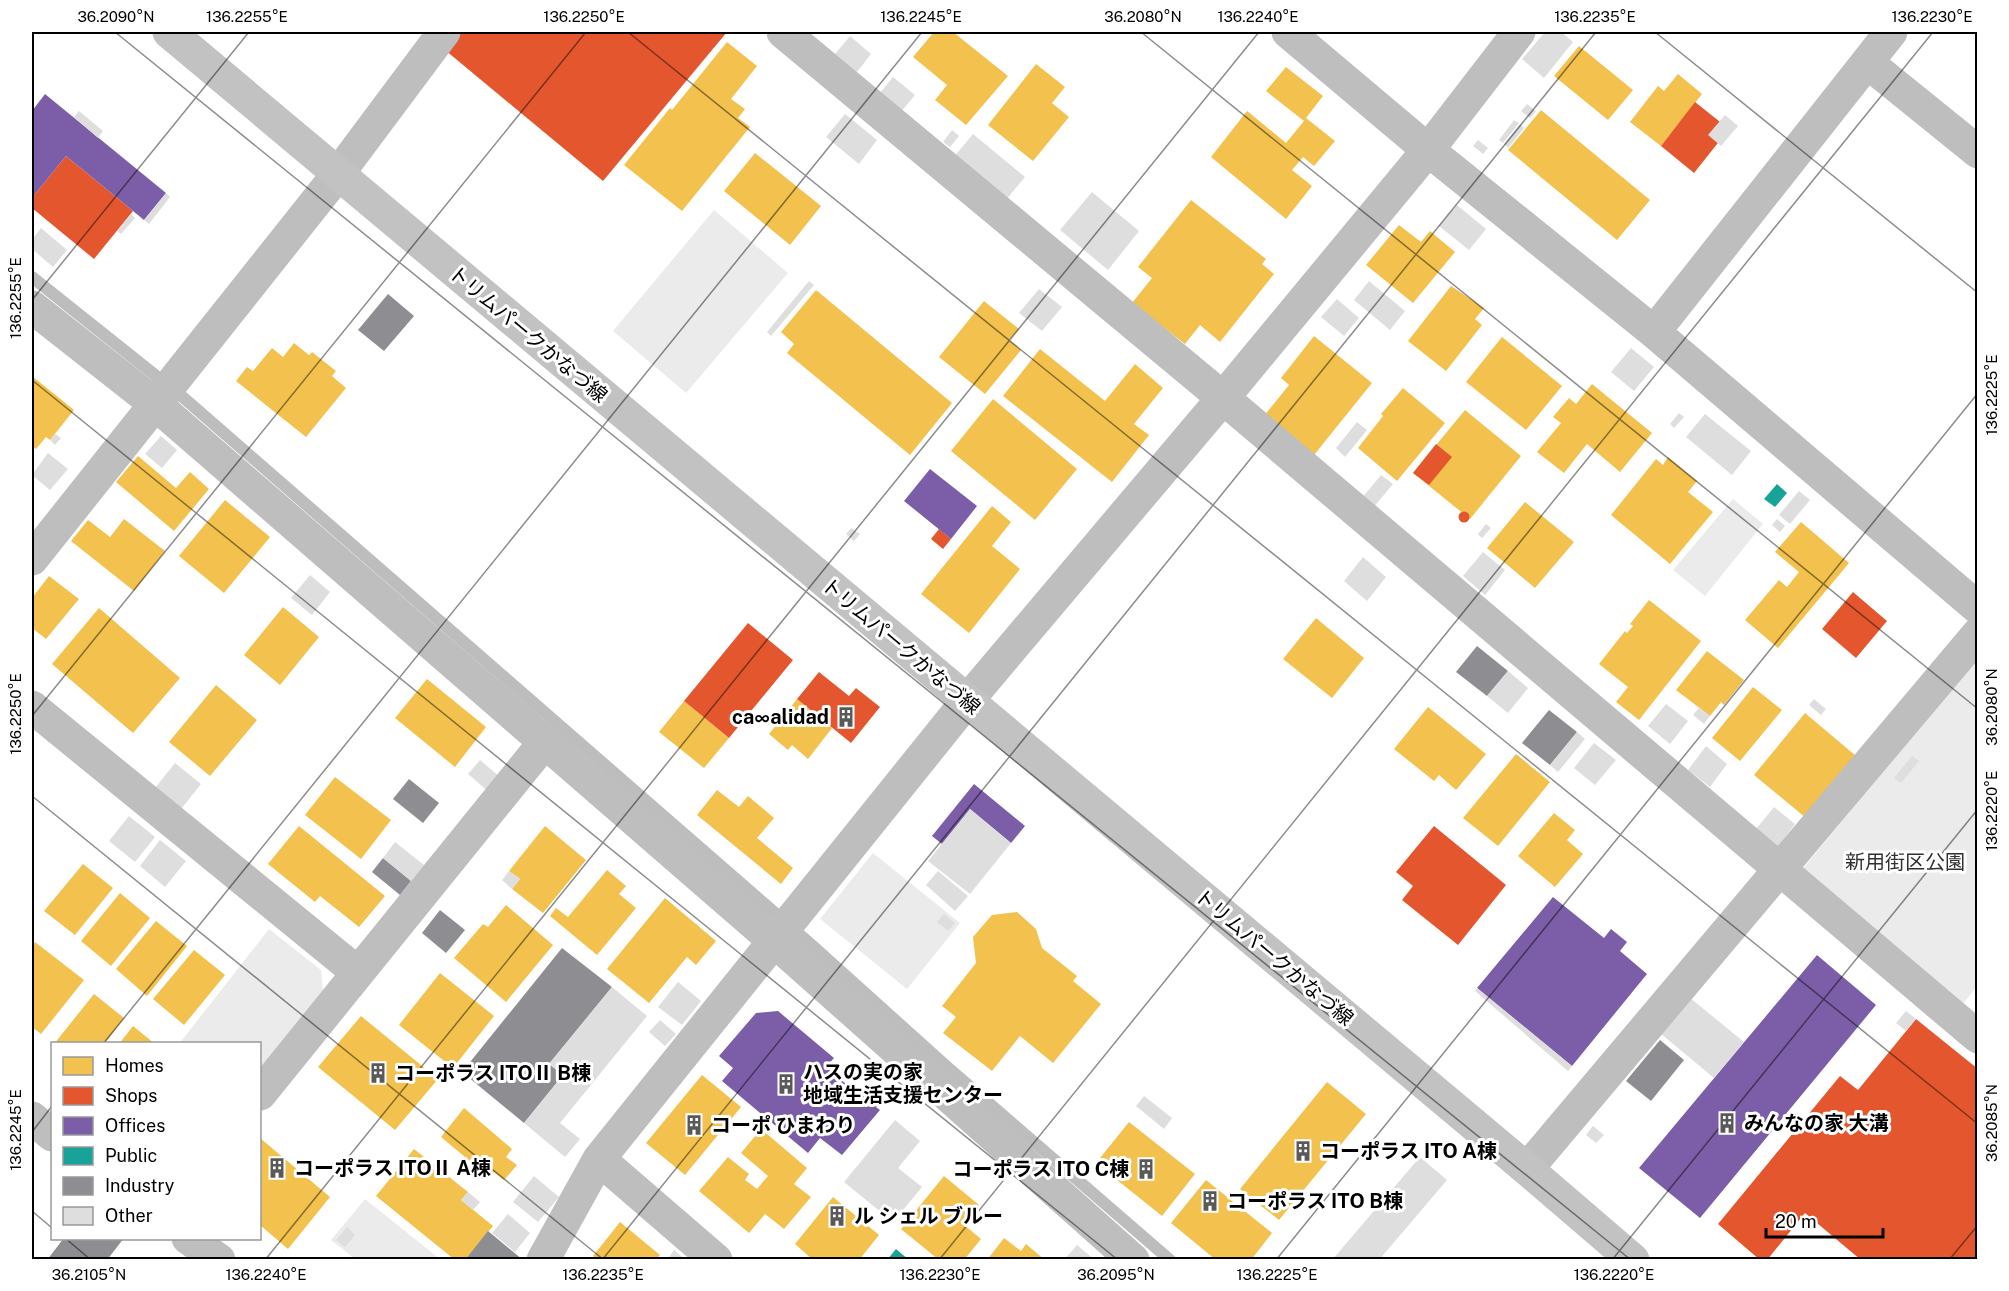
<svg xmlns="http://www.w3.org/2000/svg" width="2009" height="1291" viewBox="0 0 2009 1291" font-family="'Public Sans','Noto Sans JP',sans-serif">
	<rect width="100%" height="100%" fill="#fff"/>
	<!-- green -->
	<path fill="#ebebeb" d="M714,210L788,273L686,393L613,331Z
		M1733,499L1763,524L1705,596L1673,570Z
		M1977,658V986L1963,1004L1801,871Z
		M873,853L960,923L907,989L820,919Z
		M269,929L321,970L324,1001L260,1080V1044H179Z
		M365,1199L440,1259H355L331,1240Z"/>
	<!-- homes -->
	<path fill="#f2c14e" d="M934,32H953L1008,76L966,125L935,100L947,85L913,57Z
		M727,42L757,66L731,99L745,109L738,118L750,127L682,211L624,165L670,108L672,110Z
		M1579,46L1633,90L1608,120L1554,76Z
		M1036,64L1065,87L1052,103L1069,117L1033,161L988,125Z
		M1286,67L1323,96L1306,118L1335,141L1314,166L1303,157L1292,170L1312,186L1286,219L1211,157L1247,111L1286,143L1304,121L1266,91Z
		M1678,74L1702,94L1661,146L1630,122L1658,86L1664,91Z
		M1541,110L1650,200L1617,240L1508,150Z
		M755,153L821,206L790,245L724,191Z
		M1191,200L1266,259L1262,264L1274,274L1220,342L1200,325L1185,344L1132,303L1152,278L1138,267Z
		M1399,225L1421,242L1430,231L1455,252L1413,303L1366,265Z
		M1451,286L1484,308L1475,319L1482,325L1446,371L1408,341Z
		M816,290L952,403L910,455L787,353L794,344L781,332Z
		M984,301L1019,329L1009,340L1021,350L985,394L939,357Z
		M1314,336L1372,383L1314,455L1264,416L1289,385L1281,378Z
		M1502,337L1562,386L1526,430L1466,382Z
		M294,343L309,355L312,352L336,371L332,376L346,388L306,437L236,381L247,367L253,371L272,348L283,357Z
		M1040,349L1105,401L1135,364L1163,388L1134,424L1149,435L1112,482L1003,396Z
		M32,376L74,410L50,440L46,437L36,449L32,446Z
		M1592,384L1652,433L1620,472L1587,444L1564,473L1537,452L1561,423L1553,417L1569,398L1576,404Z
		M1403,388L1445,423L1397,481L1358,448L1383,416L1381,414Z
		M993,399L1077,469L1035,520L951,451Z
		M1465,410L1521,456L1470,519L1413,473Z
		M138,456L176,488L190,472L209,489L174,531L116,482Z
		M1668,457L1697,481L1688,492L1713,512L1670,564L1611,515L1656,459L1663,465Z
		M225,500L270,537L224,593L179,556Z
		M1525,502L1574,542L1535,588L1487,548Z
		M992,506L1011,522L992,546L1020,569L969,633L921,594Z
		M124,519L165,551L134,591L71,541L88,520L110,537Z
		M1801,522L1849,563L1778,648L1745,620L1779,580L1787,587L1799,572L1775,552Z
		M49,576L79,599L46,639L32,628V598Z
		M1649,600L1701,641L1639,720L1616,702L1628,687L1599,664L1625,631L1627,633L1633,626L1630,624Z
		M283,607L319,637L280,685L244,655Z
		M99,608L180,678L133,733L52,664Z
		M1316,618L1364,658L1332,698L1283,659Z
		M1707,651L1744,680L1724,705L1721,702L1710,716L1676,690Z
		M427,679L486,727L455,767L395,718Z
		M216,685L257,720L210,776L169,742Z
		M1753,687L1782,710L1740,761L1712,738Z
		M797,699L832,728L808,759L792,745L788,750L769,734Z
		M684,701L729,738L704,768L659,732Z
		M1428,707L1486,754L1456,790L1439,775L1434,781L1394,749Z
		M1805,713L1856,756L1806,818L1754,775Z
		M1516,754L1550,782L1498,846L1463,818Z
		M335,777L391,820L361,859L305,815Z
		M717,790L739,807L748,796L774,818L757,838L793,868L781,884L697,815Z
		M1554,813L1575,830L1567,840L1583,854L1555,887L1518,856Z
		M299,826L385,896L359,927L320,896L315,902L268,864Z
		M545,826L586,860L543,913L512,889L520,879L509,871Z
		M83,864L113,888L75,935L44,911Z
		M607,870L626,886L619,894L636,908L597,955L550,916L556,908L568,917Z
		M120,893L150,918L111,966L81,941Z
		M665,898L716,941L696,965L687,957L649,1003L607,969Z
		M506,905L553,945L506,1002L454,958L483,924L488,927Z
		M1017,912L1036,929L1042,948L1077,976L1073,981L1101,1004L1053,1063L1020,1036L992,1071L943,1033L956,1017L942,1006L976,963L973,937L992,915Z
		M156,921L187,946L147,996L116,969Z
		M35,942L84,980L41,1034L32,1027V946Z
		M194,950L225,975L184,1025L153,999Z
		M440,973L494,1016L453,1068L399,1025Z
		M94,994L124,1018L104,1044H54Z
		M361,1016L438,1079L395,1130L318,1067Z
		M133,1026L155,1044H119Z
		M702,1075L741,1107L685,1175L646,1143Z
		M1327,1082L1366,1114L1279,1220L1240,1189Z
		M464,1108L512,1149L506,1157L517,1165L504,1180L494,1172L489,1177L441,1137Z
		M1129,1122L1195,1174L1162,1216L1096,1163Z
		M761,1129L807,1168L794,1184L811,1197L784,1229L765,1214L749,1233L699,1191L728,1157L749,1174L745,1180L757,1189L768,1176L741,1153Z
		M260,1138L330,1197L288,1249L260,1225Z
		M414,1149L468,1192L461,1200L493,1226L465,1260H455L376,1196Z
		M944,1176L979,1205L963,1224L981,1239L964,1260H939L901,1229Z
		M1206,1180L1272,1233L1251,1260H1216L1171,1223Z
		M833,1197L879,1235L859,1260H813L795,1244Z
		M620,1222L660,1255L656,1260H598L593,1256Z
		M1004,1238L1021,1251L1026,1244L1045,1260H987Z"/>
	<!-- shops -->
	<path fill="#e4572e" d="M461,32H727L603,181L445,50Z
		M1695,102L1729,129L1694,173L1661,146Z
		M66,156L133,211L94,259L32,208V198Z
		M1436,444L1452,457L1429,485L1413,473Z
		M1458.5 517a5.5 5.5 0 1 1 11 0a5.5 5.5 0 1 1-11 0Z
		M939,529L951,539L943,549L931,539Z
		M1853,592L1887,621L1856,658L1822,629Z
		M748,623L793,660L729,738L684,701Z
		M819,672L849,696L856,688L880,707L851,743L797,699Z
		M1434,826L1506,885L1458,945L1402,900L1413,886L1396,872Z
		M1916,1019L1978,1069V1260H1861L1805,1213L1767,1260H1760L1718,1224L1840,1076L1858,1090Z"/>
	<!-- offices -->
	<path fill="#7b5ea7" d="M45,94L166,193L144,220L66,156L32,198V111Z
		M930,469L977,506L951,539L904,501Z
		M974,784L1025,826L1011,843L970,809L942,844L932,836Z
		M1553,897L1604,938L1611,929L1627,942L1620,951L1647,974L1572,1066L1477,988Z
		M1817,955L1876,1005L1700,1218L1639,1168Z
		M778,1011L834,1058L826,1067L859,1095L866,1087L881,1101L876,1107L880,1110L842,1155L820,1138L808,1153L722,1081L733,1068L719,1056L756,1013Z"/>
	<!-- public -->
	<path fill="#17a398" d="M1777,484L1787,493L1775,507L1764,499Z
		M896,1249L909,1260H887Z"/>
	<!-- industry -->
	<path fill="#8d8d92" d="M388,294L414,316L384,351L358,330Z
		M1477,646L1508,671L1487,696L1456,672Z
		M1549,710L1577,732L1550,765L1522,743Z
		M409,779L439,803L423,823L393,799Z
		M383,858L411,881L400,895L372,872Z
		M440,910L465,930L446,953L422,933Z
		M562,948L612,987L549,1064L563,1075L524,1123L462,1072Z
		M1660,1040L1684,1060L1651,1101L1626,1081Z
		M488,1231L523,1260H465Z
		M64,1238H124L107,1260H47Z"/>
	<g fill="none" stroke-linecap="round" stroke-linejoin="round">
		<!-- stream -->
		<path stroke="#bdbdbd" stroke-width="12" d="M32,277L185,399L815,948L946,1066L1170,1260"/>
	</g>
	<!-- building -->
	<path fill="#dedede" d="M1545,32H1561L1573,42L1544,78L1522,59Z
		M850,36L871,54L857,72L835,54Z
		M893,77L915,95L901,112L879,94Z
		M1527,104L1536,111L1530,118L1521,111Z
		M79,111L103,131L98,138L74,117Z
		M845,114L877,140L859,164L826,137Z
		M1725,115L1738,126L1721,146L1708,135Z
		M1514,120L1519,123L1503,143L1499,140Z
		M1520,124L1524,128L1508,148L1504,144Z
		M952,130L959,136L950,147L943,142Z
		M973,134L1025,177L1005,201L953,158Z
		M1478,140L1488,148L1483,154L1473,146Z
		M1092,192L1139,231L1108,270L1060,230Z
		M166,193L170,197L149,224L144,220Z
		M1457,205L1486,229L1469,250L1439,226Z
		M131,214L135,218L121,234L117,231Z
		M41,228L67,250L53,267L32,249V240Z
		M809,281L814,285L771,336L767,332Z
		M1369,281L1405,311L1390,330L1354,300Z
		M1039,289L1062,307L1042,331L1019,313Z
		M1337,299L1359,318L1344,336L1321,317Z
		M1631,348L1654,367L1634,391L1611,372Z
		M1679,413L1684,417L1674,428L1670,424Z
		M1705,414L1751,451L1732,475L1686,437Z
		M1357,422L1367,430L1345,457L1336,448Z
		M55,434L61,438L55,445L50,440Z
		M161,436L177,450L162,468L145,454Z
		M48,453L68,469L50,490L32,475Z
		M1381,475L1393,484L1373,508L1362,498Z
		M1799,491L1810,500L1790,524L1779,515Z
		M1777,519L1785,526L1780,532L1772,525Z
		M1486,524L1491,528L1482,538L1478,534Z
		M851,528L860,534L854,541L846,534Z
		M1483,552L1505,570L1485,595L1463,576Z
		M1363,557L1386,577L1367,601L1344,581Z
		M310,575L330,592L312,615L291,598Z
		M1508,671L1528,688L1508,713L1487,696Z
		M1814,699L1826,709L1821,715L1809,705Z
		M1666,704L1688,721L1670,744L1648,726Z
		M1699,708L1710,716L1704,724L1693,715Z
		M1577,732L1585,739L1558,772L1550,765Z
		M1594,743L1616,760L1595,785L1574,768Z
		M1706,746L1727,764L1710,787L1688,770Z
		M1912,756L1919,761L1901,783L1894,778Z
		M480,760L501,778L489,792L468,774Z
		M175,763L201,784L181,809L155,788Z
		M1774,807L1795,824L1778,847L1756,829Z
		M970,809L1011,843L970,894L928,861Z
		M129,816L155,837L135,862L109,841Z
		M160,840L186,861L165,887L140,866Z
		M395,842L424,865L411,881L383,858Z
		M509,871L520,879L512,889L502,880Z
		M938,871L968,896L955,911L926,885Z
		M944,914L955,923L948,931L937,922Z
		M678,982L701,1001L682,1025L658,1007Z
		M612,987L647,1016L560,1123L580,1139L565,1157L524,1123L563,1075L549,1064Z
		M1477,988L1572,1066L1568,1071L1475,991Z
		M1689,997L1744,1042L1714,1078L1660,1033Z
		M1906,1011L1916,1019L1906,1031L1896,1023Z
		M660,1020L676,1034L665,1046L649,1032Z
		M1144,1096L1172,1118L1164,1129L1136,1106Z
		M895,1120L920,1141L898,1168L922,1187L893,1222L844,1182Z
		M1593,1126L1604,1135L1596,1143L1586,1135Z
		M1420,1157L1447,1180L1379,1260H1332Z
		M534,1176L559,1197L538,1222L513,1202Z
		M468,1192L480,1202L473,1210L461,1200Z
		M508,1214L530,1233L515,1252L492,1233Z
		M347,1227L355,1235L345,1247L336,1240Z
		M1077,1245L1095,1260H1064Z
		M674,1250L686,1260H667Z"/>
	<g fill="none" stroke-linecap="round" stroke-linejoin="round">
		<!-- street -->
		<path stroke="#bebebe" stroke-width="33" d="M783,32L1223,398L1978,1037
			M1288,32L1428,150L1654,332L1978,608
			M1868,63L1978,152
			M32,307L154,403L773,940L1133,1260
			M1654,332L1891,32
			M32,559L338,174L444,32
			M32,707L357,972
			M260,1094L544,743
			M32,1118L52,1135
			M599,1159L716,1260
			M1527,1169L1978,634
			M188,1238L219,1260
			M543,1260L599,1159L967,701L1223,398L1428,150L1519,32"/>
		<!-- secondary -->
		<path stroke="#c2c2c2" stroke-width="33" d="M169,32L1527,1169L1633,1260"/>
	</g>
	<!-- ticks -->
	<path fill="none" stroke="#000" stroke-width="1.5" stroke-opacity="0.45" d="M115,32L1631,1260M628,32L1978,1124M1141,32L1978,709M1655,32L1978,293M32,300L249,32M32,380L1118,1260M32,716L586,32M32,796L604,1260M103,1044L922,32M32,1132L52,1106M32,1211L52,1228M65,1238L91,1260M265,1260L1259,32M602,1260L1596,32M939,1260L1933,32M1276,1260L1978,393M1612,1260L1978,809M1949,1260L1978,1225"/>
	<!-- icons -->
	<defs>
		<g id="building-bare" transform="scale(1.62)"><path d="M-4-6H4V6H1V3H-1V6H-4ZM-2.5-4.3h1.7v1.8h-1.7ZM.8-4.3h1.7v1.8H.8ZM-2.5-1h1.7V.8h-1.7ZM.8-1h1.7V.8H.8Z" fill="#595959" stroke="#fff" stroke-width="2.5" paint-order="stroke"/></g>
	</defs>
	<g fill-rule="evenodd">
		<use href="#building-bare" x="846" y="717"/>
		<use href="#building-bare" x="378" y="1073"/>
		<use href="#building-bare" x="786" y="1084"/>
		<use href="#building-bare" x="1727" y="1123"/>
		<use href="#building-bare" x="694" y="1125"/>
		<use href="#building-bare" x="1303" y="1151"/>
		<use href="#building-bare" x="277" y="1168"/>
		<use href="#building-bare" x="1146" y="1169"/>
		<use href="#building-bare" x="1210" y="1201"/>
		<use href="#building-bare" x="837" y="1216"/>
	</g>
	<g text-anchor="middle" stroke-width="6" stroke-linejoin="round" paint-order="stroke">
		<!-- street labels -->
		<g font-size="20" fill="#000" stroke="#fff">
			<text transform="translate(528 334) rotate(40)" y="7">トリムパークかなづ線</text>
			<text transform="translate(901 646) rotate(40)" y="7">トリムパークかなづ線</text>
			<text transform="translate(1274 957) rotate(40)" y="7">トリムパークかなづ線</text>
		</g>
		<!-- poi labels -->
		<g font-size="20" font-weight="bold" fill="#000" stroke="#fff" text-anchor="start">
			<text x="829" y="724" text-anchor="end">ca∞alidad</text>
			<text x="803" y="1079">ハスの実の家<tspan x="803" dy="23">地域生活支援センター</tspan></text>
			<text x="395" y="1080">コーポラス ITOⅡ B棟</text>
			<text x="1744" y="1130">みんなの家 大溝</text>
			<text x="711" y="1132">コーポ ひまわり</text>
			<text x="1320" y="1158">コーポラス ITO A棟</text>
			<text x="294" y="1175">コーポラス ITOⅡ A棟</text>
			<text x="1129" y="1176" text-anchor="end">コーポラス ITO C棟</text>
			<text x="1227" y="1208">コーポラス ITO B棟</text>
			<text x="854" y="1223">ル シェル ブルー</text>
		</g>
		<!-- park labels -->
		<g font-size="20" fill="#313131" stroke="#fff">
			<text x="1905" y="869">新用街区公園</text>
		</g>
	</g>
	<!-- border -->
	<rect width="2009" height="1291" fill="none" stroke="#ffffff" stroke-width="66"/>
	<!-- legend -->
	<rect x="51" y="1042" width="210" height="198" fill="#ffffff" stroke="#999999" stroke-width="1.5"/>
	<rect x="63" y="1057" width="30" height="18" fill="#f2c14e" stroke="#999999" stroke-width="1.5"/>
	<text x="105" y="1072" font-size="18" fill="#000000">Homes</text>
	<rect x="63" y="1087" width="30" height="18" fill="#e4572e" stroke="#999999" stroke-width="1.5"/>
	<text x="105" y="1102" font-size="18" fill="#000000">Shops</text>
	<rect x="63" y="1117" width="30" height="18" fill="#7b5ea7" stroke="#999999" stroke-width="1.5"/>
	<text x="105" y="1132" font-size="18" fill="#000000">Offices</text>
	<rect x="63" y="1147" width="30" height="18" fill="#17a398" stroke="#999999" stroke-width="1.5"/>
	<text x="105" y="1162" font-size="18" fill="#000000">Public</text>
	<rect x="63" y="1177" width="30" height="18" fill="#8d8d92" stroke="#999999" stroke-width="1.5"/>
	<text x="105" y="1192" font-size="18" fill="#000000">Industry</text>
	<rect x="63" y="1207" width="30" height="18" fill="#dedede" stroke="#999999" stroke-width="1.5"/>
	<text x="105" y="1222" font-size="18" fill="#000000">Other</text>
	<!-- scale -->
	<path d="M1766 1228v9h117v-9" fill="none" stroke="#000000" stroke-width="3"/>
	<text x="1775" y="1228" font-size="18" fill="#000000" stroke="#ffffff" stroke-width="4.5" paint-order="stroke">20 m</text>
	<rect x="33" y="33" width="1943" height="1225" fill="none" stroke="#000" stroke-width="2"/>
	<g font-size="15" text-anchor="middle" fill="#000">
		<text x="116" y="22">36.2090°N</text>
		<text x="247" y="22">136.2255°E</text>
		<text x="584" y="22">136.2250°E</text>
		<text x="921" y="22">136.2245°E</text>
		<text x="1143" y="22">36.2080°N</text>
		<text x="1258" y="22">136.2240°E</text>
		<text x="1595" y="22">136.2235°E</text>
		<text x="1932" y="22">136.2230°E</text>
		<text transform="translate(16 298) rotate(-90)" y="5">136.2255°E</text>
		<text transform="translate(1992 395) rotate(-90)" y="5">136.2225°E</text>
		<text transform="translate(1992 707) rotate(-90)" y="5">36.2080°N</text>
		<text transform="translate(16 714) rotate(-90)" y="5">136.2250°E</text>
		<text transform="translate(1992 811) rotate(-90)" y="5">136.2220°E</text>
		<text transform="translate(1992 1123) rotate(-90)" y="5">36.2085°N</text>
		<text transform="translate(16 1130) rotate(-90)" y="5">136.2245°E</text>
		<text x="89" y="1280">36.2105°N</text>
		<text x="266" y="1280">136.2240°E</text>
		<text x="603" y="1280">136.2235°E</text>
		<text x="940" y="1280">136.2230°E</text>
		<text x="1116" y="1280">36.2095°N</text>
		<text x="1277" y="1280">136.2225°E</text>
		<text x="1614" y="1280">136.2220°E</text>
	</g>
</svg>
